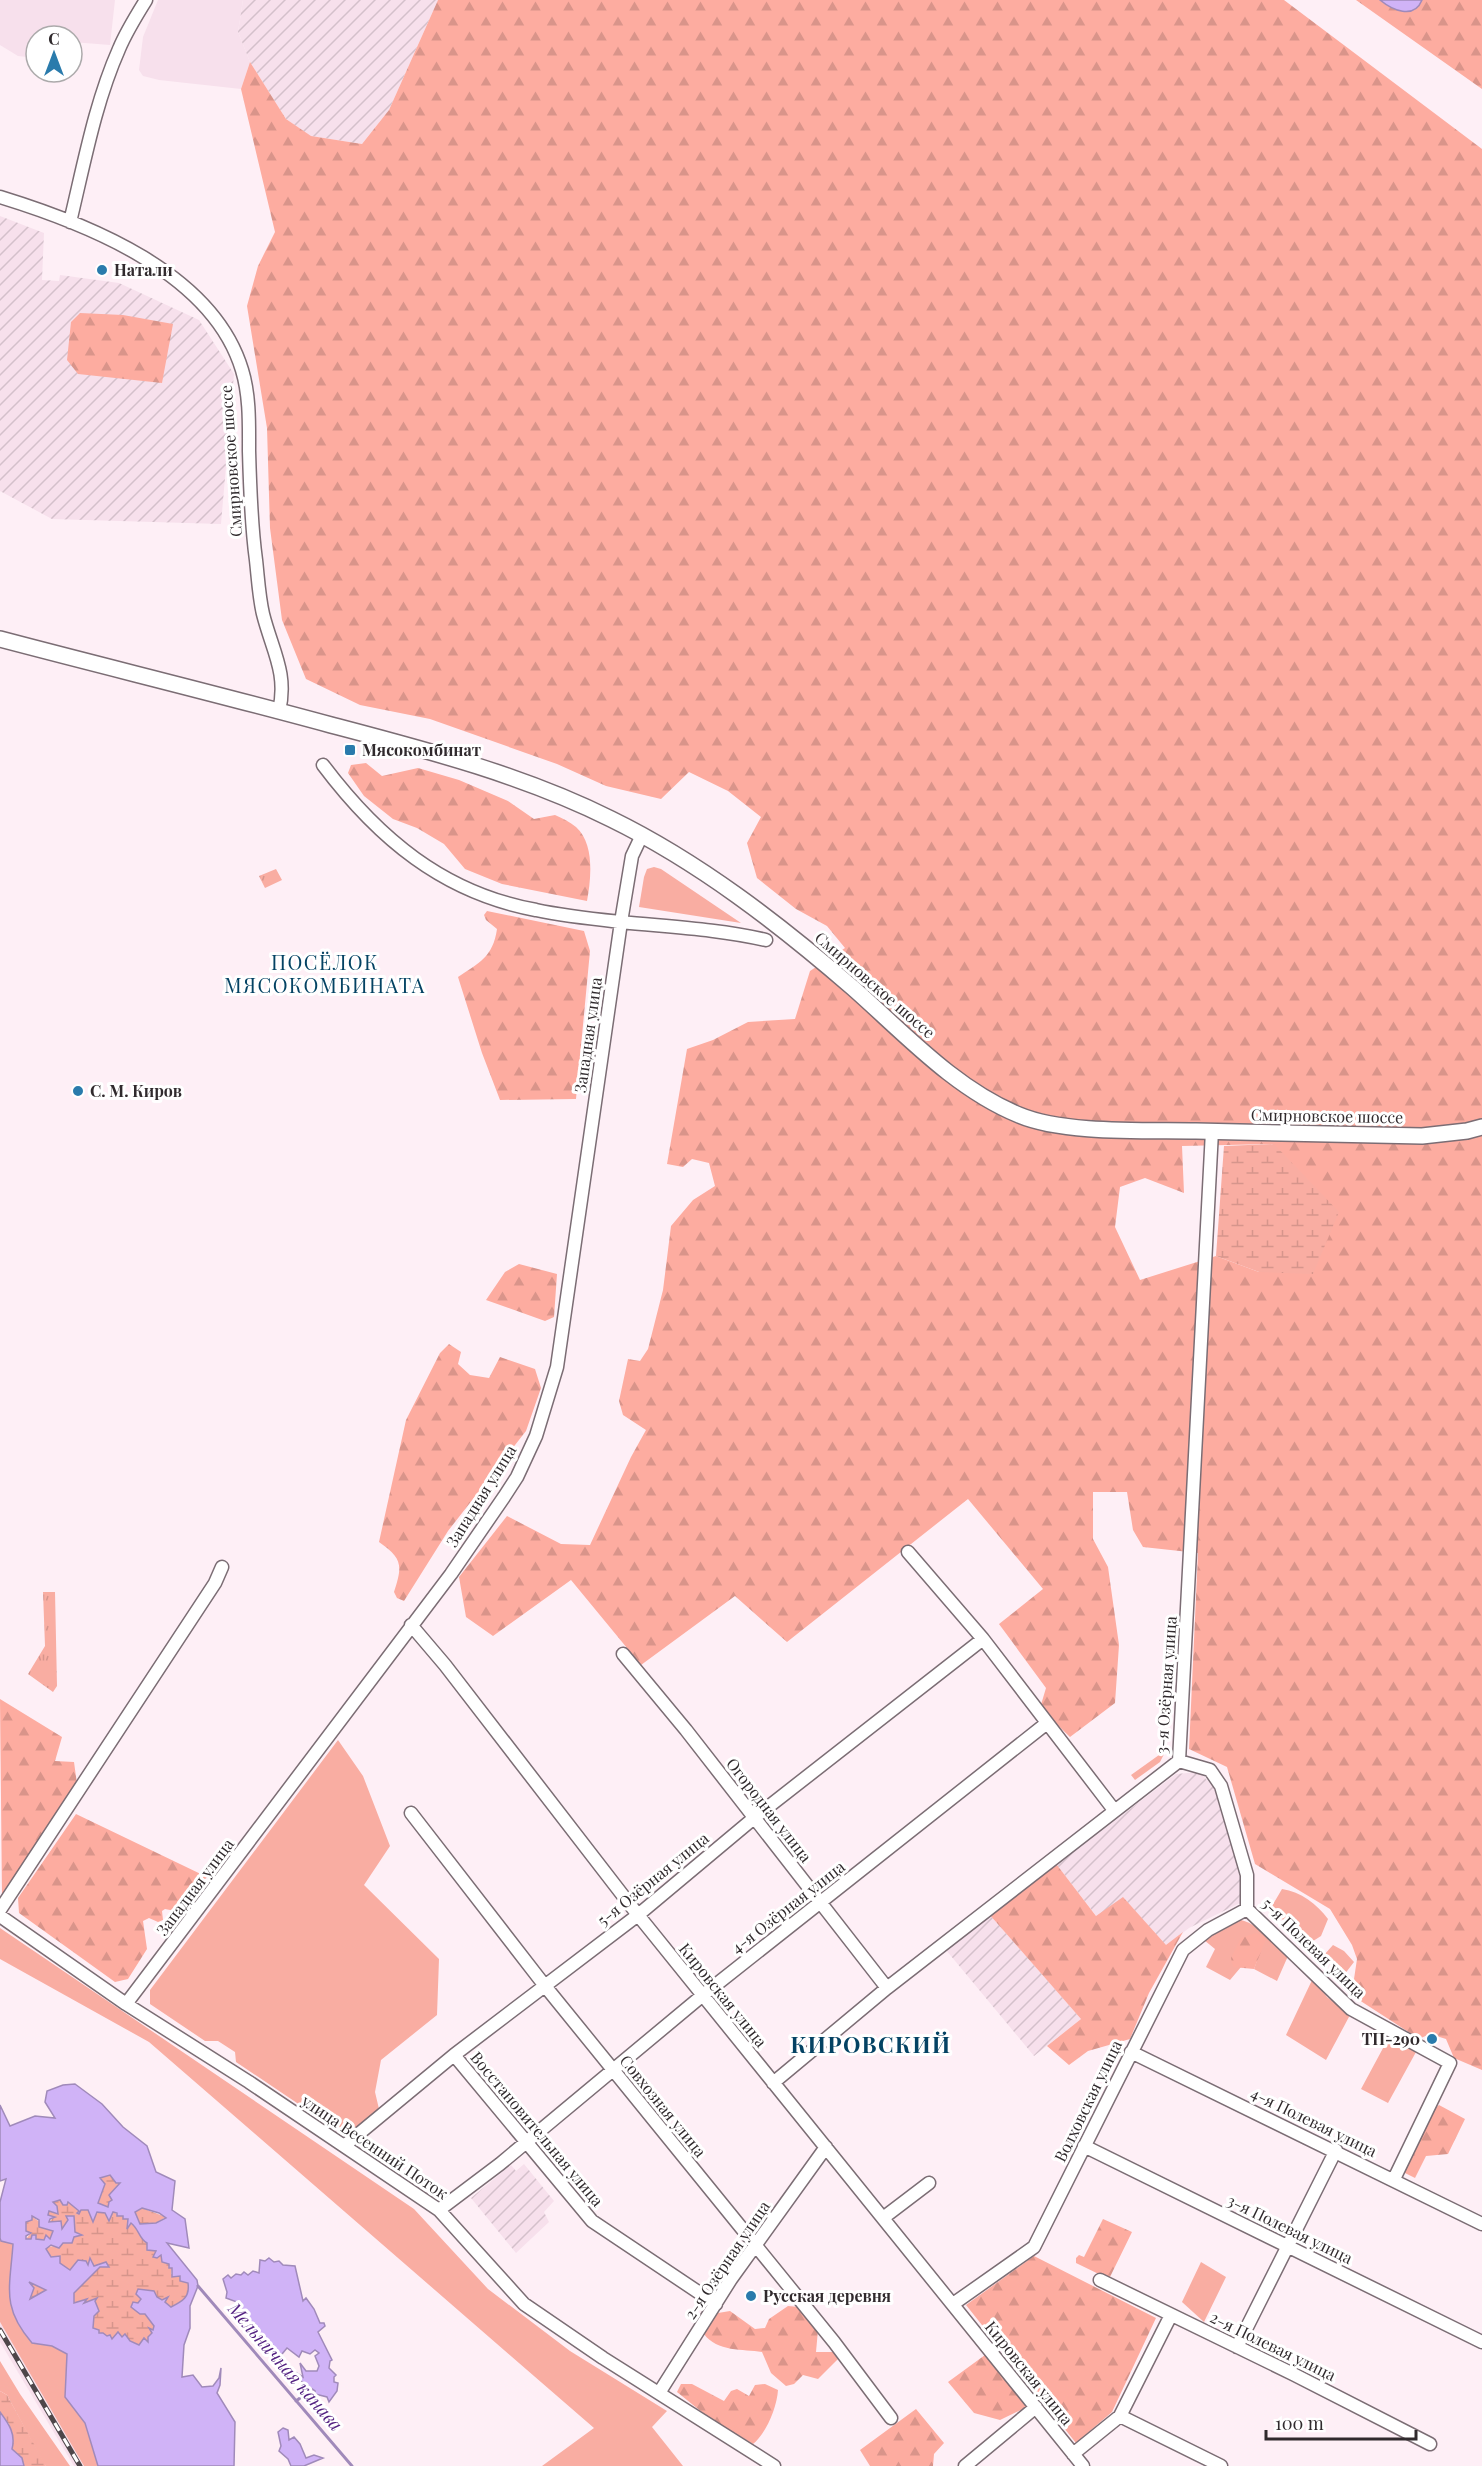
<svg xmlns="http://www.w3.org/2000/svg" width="1482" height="2466" viewBox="0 0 1482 2466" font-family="'Playfair Display',serif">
	<defs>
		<pattern id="industrial-furrows" width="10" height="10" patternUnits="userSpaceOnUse" patternTransform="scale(1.5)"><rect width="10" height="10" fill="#f7e0ec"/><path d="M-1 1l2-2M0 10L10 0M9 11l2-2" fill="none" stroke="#d4c0cb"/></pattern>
		<pattern id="forest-firs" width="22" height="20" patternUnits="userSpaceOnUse" patternTransform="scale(1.5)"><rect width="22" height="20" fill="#fdaca0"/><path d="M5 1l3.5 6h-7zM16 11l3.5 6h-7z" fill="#d9948a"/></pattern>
		<pattern id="wetland-marsh" width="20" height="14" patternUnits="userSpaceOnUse" patternTransform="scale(1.5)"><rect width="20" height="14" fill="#f9ada2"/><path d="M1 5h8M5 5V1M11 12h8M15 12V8" fill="none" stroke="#d6958c"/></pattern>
		<pattern id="park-tufts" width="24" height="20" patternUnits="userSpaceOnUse" patternTransform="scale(1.5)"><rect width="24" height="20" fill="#f9ada2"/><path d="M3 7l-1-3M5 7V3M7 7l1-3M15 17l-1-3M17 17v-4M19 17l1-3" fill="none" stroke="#d6958c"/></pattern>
	</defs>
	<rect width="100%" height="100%" fill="#feeff6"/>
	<!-- built -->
	<path fill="#f7e0ec" d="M0,0H115L110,45L72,42V36H36V58L18,56L0,45Z
		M158,0H243L238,32L250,62L241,89L159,80L143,76L139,70L143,37Z
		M0,2322L24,2363L84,2466H74L0,2342Z"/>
	<!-- industrial -->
	<path fill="url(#industrial-furrows)" d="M243,0H438L389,110L362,144L310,136L286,119L250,62L238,32Z
		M0,216L44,233L42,280L59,281L60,275L119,283L199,320L234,374L221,524L52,519L0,491Z
		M1199,1772L1215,1788L1241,1876L1240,1903L1189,1928L1166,1946L1123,1898L1097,1917L1057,1865L1176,1774Z
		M989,1914L1081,2019L1034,2056L946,1950Z
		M524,2164L554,2201L544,2212L549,2222L516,2253L471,2198L511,2165L516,2171Z"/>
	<!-- grass -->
	<path fill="#f9ada2" d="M654,867L661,869L741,923L639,907L644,877L647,869Z
		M338,1740L363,1776L390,1846L364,1885L439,1959L437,2015L381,2060L375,2092L379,2109L351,2133L340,2132L236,2062L235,2052L218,2041H205L150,2004V1990Z
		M1166,1750L1160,1762L1135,1780L1131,1775Z
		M1282,1889C1301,1892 1317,1904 1328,1919L1321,1936L1310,1943L1283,1920L1272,1906Z
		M1241,1920C1258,1924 1276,1943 1288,1956L1277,1981L1254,1969L1258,1958L1233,1967H1241L1230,1980L1206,1967L1215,1949L1204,1940Z
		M0,1928L414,2209L488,2289L570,2351L667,2411L652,2427L683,2466H542L594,2428L149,2042L0,1959Z
		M1333,1945L1344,1951L1354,1962L1344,1975L1328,1963L1324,1955Z
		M1313,1978L1327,1997L1350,2015L1326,2060L1286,2035Z
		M1389,2037L1416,2052L1388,2103L1361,2089Z
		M0,2238L1,2241L13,2244L10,2292L32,2343L52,2346L67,2354L65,2397L85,2423L98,2466H84L0,2322Z
		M1201,2262L1226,2277L1204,2322L1182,2302Z
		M0,2361L20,2394L70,2466H46L44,2464L7,2395L0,2391Z"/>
	<!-- forest -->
	<path fill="url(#forest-firs)" fill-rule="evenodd" d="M438,0H1284L1482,149V2070L1454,2058L1446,2039L1430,2034L1421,2038L1410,2033L1356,1998L1354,1979L1357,1959L1352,1945L1330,1909L1255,1864L1227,1767L1189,1749L1198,1553L1143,1547L1133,1530L1127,1492H1093V1539L1108,1567L1119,1645L1115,1703L1070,1737L1040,1708L1046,1688L999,1624L1043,1589L968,1499L787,1642L735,1596L641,1665L571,1580L493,1636L466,1617L459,1577L507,1516L561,1544L590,1545L631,1457L646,1430L623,1415L619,1401L628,1359L640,1361L648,1349L663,1290L671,1226L693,1200L715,1186L709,1163L692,1159L683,1167L667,1164L687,1049L713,1040L748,1022L795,1019L810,971L845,948L827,926L796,909L757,878L747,843L761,817L728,791L689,772L661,799L606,786L557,764L430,719L360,705L306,679L282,620L270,528L267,428L247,306L258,266L275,232L241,89L250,62L286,119L311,136L362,144L389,110ZM1274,1144L1259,1272L1216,1256L1140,1280L1115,1227L1120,1187L1145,1178L1184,1193L1182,1146Z
		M1356,0H1482V89Z
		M80,313L123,315L173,324L162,383L78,374L67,360L71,322Z
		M366,763L382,776L418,768L459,780L508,801L534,819L555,815C562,818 570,822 576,827C595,844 591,879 587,901L502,884L465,869L444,844L417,828L393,819L364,796L348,773L351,765Z
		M487,911L584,931L590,951L576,1099L500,1100L482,1053L458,977C479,963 493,957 497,929L486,920L484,915Z
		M519,1264L557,1274L554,1317L545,1321L486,1300L505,1272Z
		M449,1344L461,1352L458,1364L470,1375L489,1378L500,1357L535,1369L541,1388L526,1431L448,1531L404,1601L397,1598L394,1592C403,1565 402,1558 379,1542L406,1420L440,1353Z
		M0,1699L62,1737L55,1761L74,1762L77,1784L2,1898Z
		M76,1814L207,1877L175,1911L165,1909L162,1911L163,1920L158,1922L149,1918L143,1921L147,1949L128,1979L115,1982L19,1913L18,1898Z
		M1057,1865L1096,1916L1123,1897L1166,1945L1183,1932L1149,1993L1130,2039L1088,2051L1069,2065L1047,2046L1081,2019L989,1914L1028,1884Z
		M1255,1933L1267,1937L1254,1969L1233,1967L1231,1958L1241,1938Z
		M1439,2105L1465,2119L1448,2154L1426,2156L1415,2178L1405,2173V2168L1433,2110Z
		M1103,2219L1132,2232L1109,2279L1076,2263V2258L1079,2255L1084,2257Z
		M1034,2256L1156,2318L1112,2412L1076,2443L966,2305Z
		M788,2306L799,2307L818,2330L816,2352H833L838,2359L818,2379L803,2375L794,2384L786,2386L771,2373L762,2352C743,2349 717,2352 704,2334L718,2313L730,2311L755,2329L765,2328L769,2319Z
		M985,2355L1027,2407L1000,2420L974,2413L948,2382Z
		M681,2384H692L724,2401L731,2391L737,2389L749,2396L755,2385L765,2384L778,2390C777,2407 766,2434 753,2444L708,2417L677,2392Z
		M916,2409L944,2443L934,2454L933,2466H870L860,2450Z"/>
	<!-- wetland -->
	<path fill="url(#wetland-marsh)" d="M1274,1144L1339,1212L1313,1274L1259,1272L1216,1256L1224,1146Z
		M110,2175L121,2183L108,2207L97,2203L105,2184L100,2178Z
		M60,2200C69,2201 77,2204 79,2214L81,2210L89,2209L95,2214L102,2212L111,2216L113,2212L128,2219V2228L131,2223C137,2227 147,2240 148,2247L157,2251L153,2257L161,2254L172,2268L171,2274L180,2276L188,2283C190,2297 183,2301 171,2307L157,2297L154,2291L138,2289L141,2299L136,2310L140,2314H145L154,2326L153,2331L150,2328L153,2333L148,2343L145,2341L139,2345L130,2341L125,2334L122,2337L118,2335L112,2340L93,2328L96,2299L89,2303H74V2293L100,2267L109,2266L105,2262L94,2267L92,2261L89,2266L79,2260L70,2270L50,2257L45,2249L47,2247L54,2246L81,2234L75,2232L69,2220L62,2230L49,2222L54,2217L48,2215L49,2211L58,2214L53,2202Z
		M142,2208L166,2217L156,2223L140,2224L135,2212Z
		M31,2216L53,2231L50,2239H36V2235L31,2239H26L31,2233L26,2231V2221L32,2220Z
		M29,2281L47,2290L30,2299Z
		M0,2391L7,2395L46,2466H24L22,2458L12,2449L9,2424L0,2412Z"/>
	<!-- park -->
	<path fill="url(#park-tufts)" d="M276,869L282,880L265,888L259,876Z
		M43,1592H55L57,1686L53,1692L28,1674L45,1646Z"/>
	<!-- water -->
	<path fill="#d0b3f7" stroke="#a08aba" stroke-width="1.5" fill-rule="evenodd" d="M1380,0H1422C1414,20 1392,10 1380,0Z
		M75,2084L102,2104L123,2127L147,2146L156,2172L175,2181L172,2210L185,2219L189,2248L167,2243L197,2280L198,2286L190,2306V2328L184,2345L182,2377L193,2375L202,2387L213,2386L219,2378L221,2368L220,2385L217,2393L235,2422L234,2466H98L85,2423L65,2397L67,2354L52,2346L32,2343C1,2307 10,2288 13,2244L1,2241L0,2238V2202L6,2179L0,2181V2105L10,2126L35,2116L55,2118L45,2102L47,2091L63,2085ZM110,2175L116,2183H120L109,2195L112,2200L109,2202L108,2207L98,2203L105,2184L100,2178ZM60,2200L63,2205H67L68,2202L79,2211L77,2213L79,2214L81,2210H88L93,2222L97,2212L105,2213L109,2221L113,2212L117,2213V2216H123V2219H128L127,2229L131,2223C139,2229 139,2239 147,2243V2250L156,2251L153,2257L157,2258L161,2255L162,2262L169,2264V2268H172V2277L180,2276V2281L188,2283C190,2297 183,2301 171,2307L165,2302L168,2297L162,2300L157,2297L154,2291L138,2289L136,2294L141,2299L138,2303L133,2302L131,2307L140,2314H145L154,2326L153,2330L149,2328L152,2333L148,2337V2342L144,2338L139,2345L130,2341L125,2334L122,2337L118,2332L112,2339L110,2335L107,2336L103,2333H99V2330L93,2328L94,2316L99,2311L95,2301L97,2298L84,2303L87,2299L74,2303V2293L100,2267H109L106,2262L94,2266L90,2258L88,2265L86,2261L78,2260L70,2270L60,2263V2256L51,2257L46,2249L51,2245L59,2248L63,2243H72L74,2237L82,2235L75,2232L74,2216H66L68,2220L62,2229L61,2221L49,2222L50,2219L55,2217L48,2215L49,2211L58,2214L57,2206L53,2202ZM142,2208L159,2213L166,2218L156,2223L140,2224L135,2212ZM32,2216L39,2220V2227L53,2231L50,2239L46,2235L44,2240L36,2239V2235H32L31,2239H26V2236L31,2233L26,2231V2222L32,2220ZM29,2282L46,2290L30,2299L34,2288Z
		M269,2258L274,2262L279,2261L283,2265L295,2266L303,2301L306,2298L314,2309L320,2323H324L325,2326L318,2332L332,2360L330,2361L329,2368L336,2375L334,2377V2382L338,2383L337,2391L329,2402L327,2397L315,2394V2391L291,2374L290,2370L291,2369L303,2377L300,2363L306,2371H317L319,2366L315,2356L319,2353L315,2350L310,2354L302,2351L299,2357L287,2348L282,2354L275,2356L264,2349L270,2346L253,2329L255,2324L243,2325V2319L238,2316L239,2311L237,2302L226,2298L227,2292L223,2279L228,2275L231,2278L236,2274L241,2275L244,2272L248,2275L253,2271L259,2273L260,2260L265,2261Z
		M0,2412C9,2424 16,2434 12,2449L22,2458L24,2466H0Z
		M283,2428L288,2430L289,2440L294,2437L300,2444L306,2458L314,2455L323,2458L304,2466H291L288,2459L279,2451L281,2446L278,2432Z"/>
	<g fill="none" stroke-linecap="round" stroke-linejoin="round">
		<!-- stream -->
		<path stroke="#a08aba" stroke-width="3" d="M198,2286L352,2466
			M296,2401L311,2390"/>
		<!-- minor casing -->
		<g stroke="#7b6d74" stroke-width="15">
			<path id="minor" d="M0,197C88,224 213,273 242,370C250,396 249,425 249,451C250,488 251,524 256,560C258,578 259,597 263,614C272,650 288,673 279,711
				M70,222C84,164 95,103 119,49C126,32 136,16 146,0
				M323,765C378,838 443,893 536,910C564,916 593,919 621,922C670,927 718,929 766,940
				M908,1552L983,1639L1114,1810
				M411,1625L445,1665L638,1915L1083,2466
				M623,1654L686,1730L887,1988
				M1179,1761L1210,1770L1221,1786L1247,1875V1909L1351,2009L1450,2063L1394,2179
				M411,1813L545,1986L834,2342L891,2418
				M0,1910L215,1583L222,1567
				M0,1916L126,2004L249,2082L439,2210L524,2304L603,2358L774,2466
				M126,2004L451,1574L504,1497L517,1477L536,1436L557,1367L621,922L632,856L642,835
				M1131,2052L1482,2224
				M454,2055L592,2221L716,2304
				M773,2083L887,1988L1179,1761L1212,1131
				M344,2146L454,2055L638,1915L754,1818L983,1639
				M1084,2146L1482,2342
				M439,2210L500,2164L703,1995L1047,1723
				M883,2218L929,2183
				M1100,2280L1293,2374L1430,2444
				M953,2304L1034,2247L1183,1950L1208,1930L1247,1909
				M1237,2347L1336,2150
				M659,2393L731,2279L826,2147
				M1120,2416L1221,2466
				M1073,2454L1120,2416L1171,2315
				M965,2466L1036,2407"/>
		</g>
		<!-- major casing -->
		<g stroke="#7b6d74" stroke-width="18">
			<path id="major" d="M0,639C110,668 221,695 331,725C426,750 523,775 611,819C699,862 779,924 853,988C904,1033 955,1089 1019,1115C1064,1134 1146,1130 1196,1131C1272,1132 1347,1134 1422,1136L1467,1131L1482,1127"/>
		</g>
		<!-- minor -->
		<use href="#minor" stroke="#fff" stroke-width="12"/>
		<!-- major -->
		<use href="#major" stroke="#fff" stroke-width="15"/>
		<!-- rail casing -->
		<g stroke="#4e474a" stroke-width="5">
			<path id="rail" d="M0,2330L80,2466"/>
		</g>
		<!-- rail -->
		<use href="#rail" stroke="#fff" stroke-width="3" stroke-dasharray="9" stroke-linecap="butt"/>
	</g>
	<!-- markers -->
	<g fill="#2a7bac" stroke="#fff" stroke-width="2">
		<circle cx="102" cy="270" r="6"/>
		<rect x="344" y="744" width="12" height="12" rx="3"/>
		<circle cx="78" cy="1091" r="6"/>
		<circle cx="1432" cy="2039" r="6"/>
		<circle cx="751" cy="2296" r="6"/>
	</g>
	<g text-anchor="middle" stroke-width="6" stroke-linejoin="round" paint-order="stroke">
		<!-- poi labels -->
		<g font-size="16" font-weight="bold" fill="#302a2d" stroke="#fff" text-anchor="start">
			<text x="114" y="276">Натали</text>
			<text x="362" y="756">Мясокомбинат</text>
			<text x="90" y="1097">С. М. Киров</text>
			<text x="1420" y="2045" text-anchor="end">ТП-290</text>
			<text x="763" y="2302">Русская деревня</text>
		</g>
		<!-- street labels -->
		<g font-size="16" fill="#302a2d" stroke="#fff">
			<text transform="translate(231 461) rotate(-94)" y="6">Смирновское шоссе</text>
			<text transform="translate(875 985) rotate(41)" y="6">Смирновское шоссе</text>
			<text transform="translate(588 1035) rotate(-82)" y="6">Западная улица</text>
			<text transform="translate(1327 1116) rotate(1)" y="6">Смирновское шоссе</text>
			<text transform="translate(481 1496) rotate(-58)" y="6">Западная улица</text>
			<text transform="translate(1166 1685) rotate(-86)" y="6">3-я Озёрная улица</text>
			<text transform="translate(769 1810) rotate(52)" y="6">Огородная улица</text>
			<text transform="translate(653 1879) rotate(-39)" y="6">5-я Озёрная улица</text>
			<text transform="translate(195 1887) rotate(-53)" y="6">Западная улица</text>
			<text transform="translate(788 1907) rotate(-38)" y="6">4-я Озёрная улица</text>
			<text transform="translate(1314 1948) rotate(44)" y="6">5-я Полевая улица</text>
			<text transform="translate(723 1995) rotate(51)" y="6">Кировская улица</text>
			<text transform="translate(1088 2101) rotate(-64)" y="6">Волховская улица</text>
			<text transform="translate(663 2106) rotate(51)" y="6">Совхозная улица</text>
			<text transform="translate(1314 2122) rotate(26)" y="6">4-я Полевая улица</text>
			<text transform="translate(537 2129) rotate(50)" y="6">Восстановительная улица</text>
			<text transform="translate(375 2147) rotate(34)" y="6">улица Весенний Поток</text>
			<text transform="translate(1290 2229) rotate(26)" y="6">3-я Полевая улица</text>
			<text transform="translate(727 2260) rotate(-56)" y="6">2-я Озёрная улица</text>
			<text transform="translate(1273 2346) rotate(26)" y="6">2-я Полевая улица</text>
			<text transform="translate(1029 2373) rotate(51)" y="6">Кировская улица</text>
		</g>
		<!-- water labels -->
		<g font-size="18" font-style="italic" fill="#532181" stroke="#fff">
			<text transform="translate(285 2367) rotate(49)" y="6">Мельничная канава</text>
		</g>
		<!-- quarter labels -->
		<g font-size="20" letter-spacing="1.5" fill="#044263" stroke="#fff">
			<text x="325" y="970">ПОСЁЛОК<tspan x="325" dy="23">МЯСОКОМБИНАТА</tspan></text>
		</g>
		<!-- district labels -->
		<g font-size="22" font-weight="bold" letter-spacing="1.5" fill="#044263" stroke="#fff">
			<text x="871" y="2053">КИРОВСКИЙ</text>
		</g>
	</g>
	<!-- north arrow -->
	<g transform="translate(54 54)"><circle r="28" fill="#ffffff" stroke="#acaaab" stroke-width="1.5"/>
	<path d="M0-4.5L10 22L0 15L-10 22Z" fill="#2a7bac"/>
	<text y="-9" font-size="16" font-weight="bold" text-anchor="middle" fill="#302a2d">С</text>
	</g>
	<!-- scale -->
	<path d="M1266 2430v9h150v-9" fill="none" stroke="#302a2d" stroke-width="3"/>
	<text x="1275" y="2430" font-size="18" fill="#302a2d" stroke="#ffffff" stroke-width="4.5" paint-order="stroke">100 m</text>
</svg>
